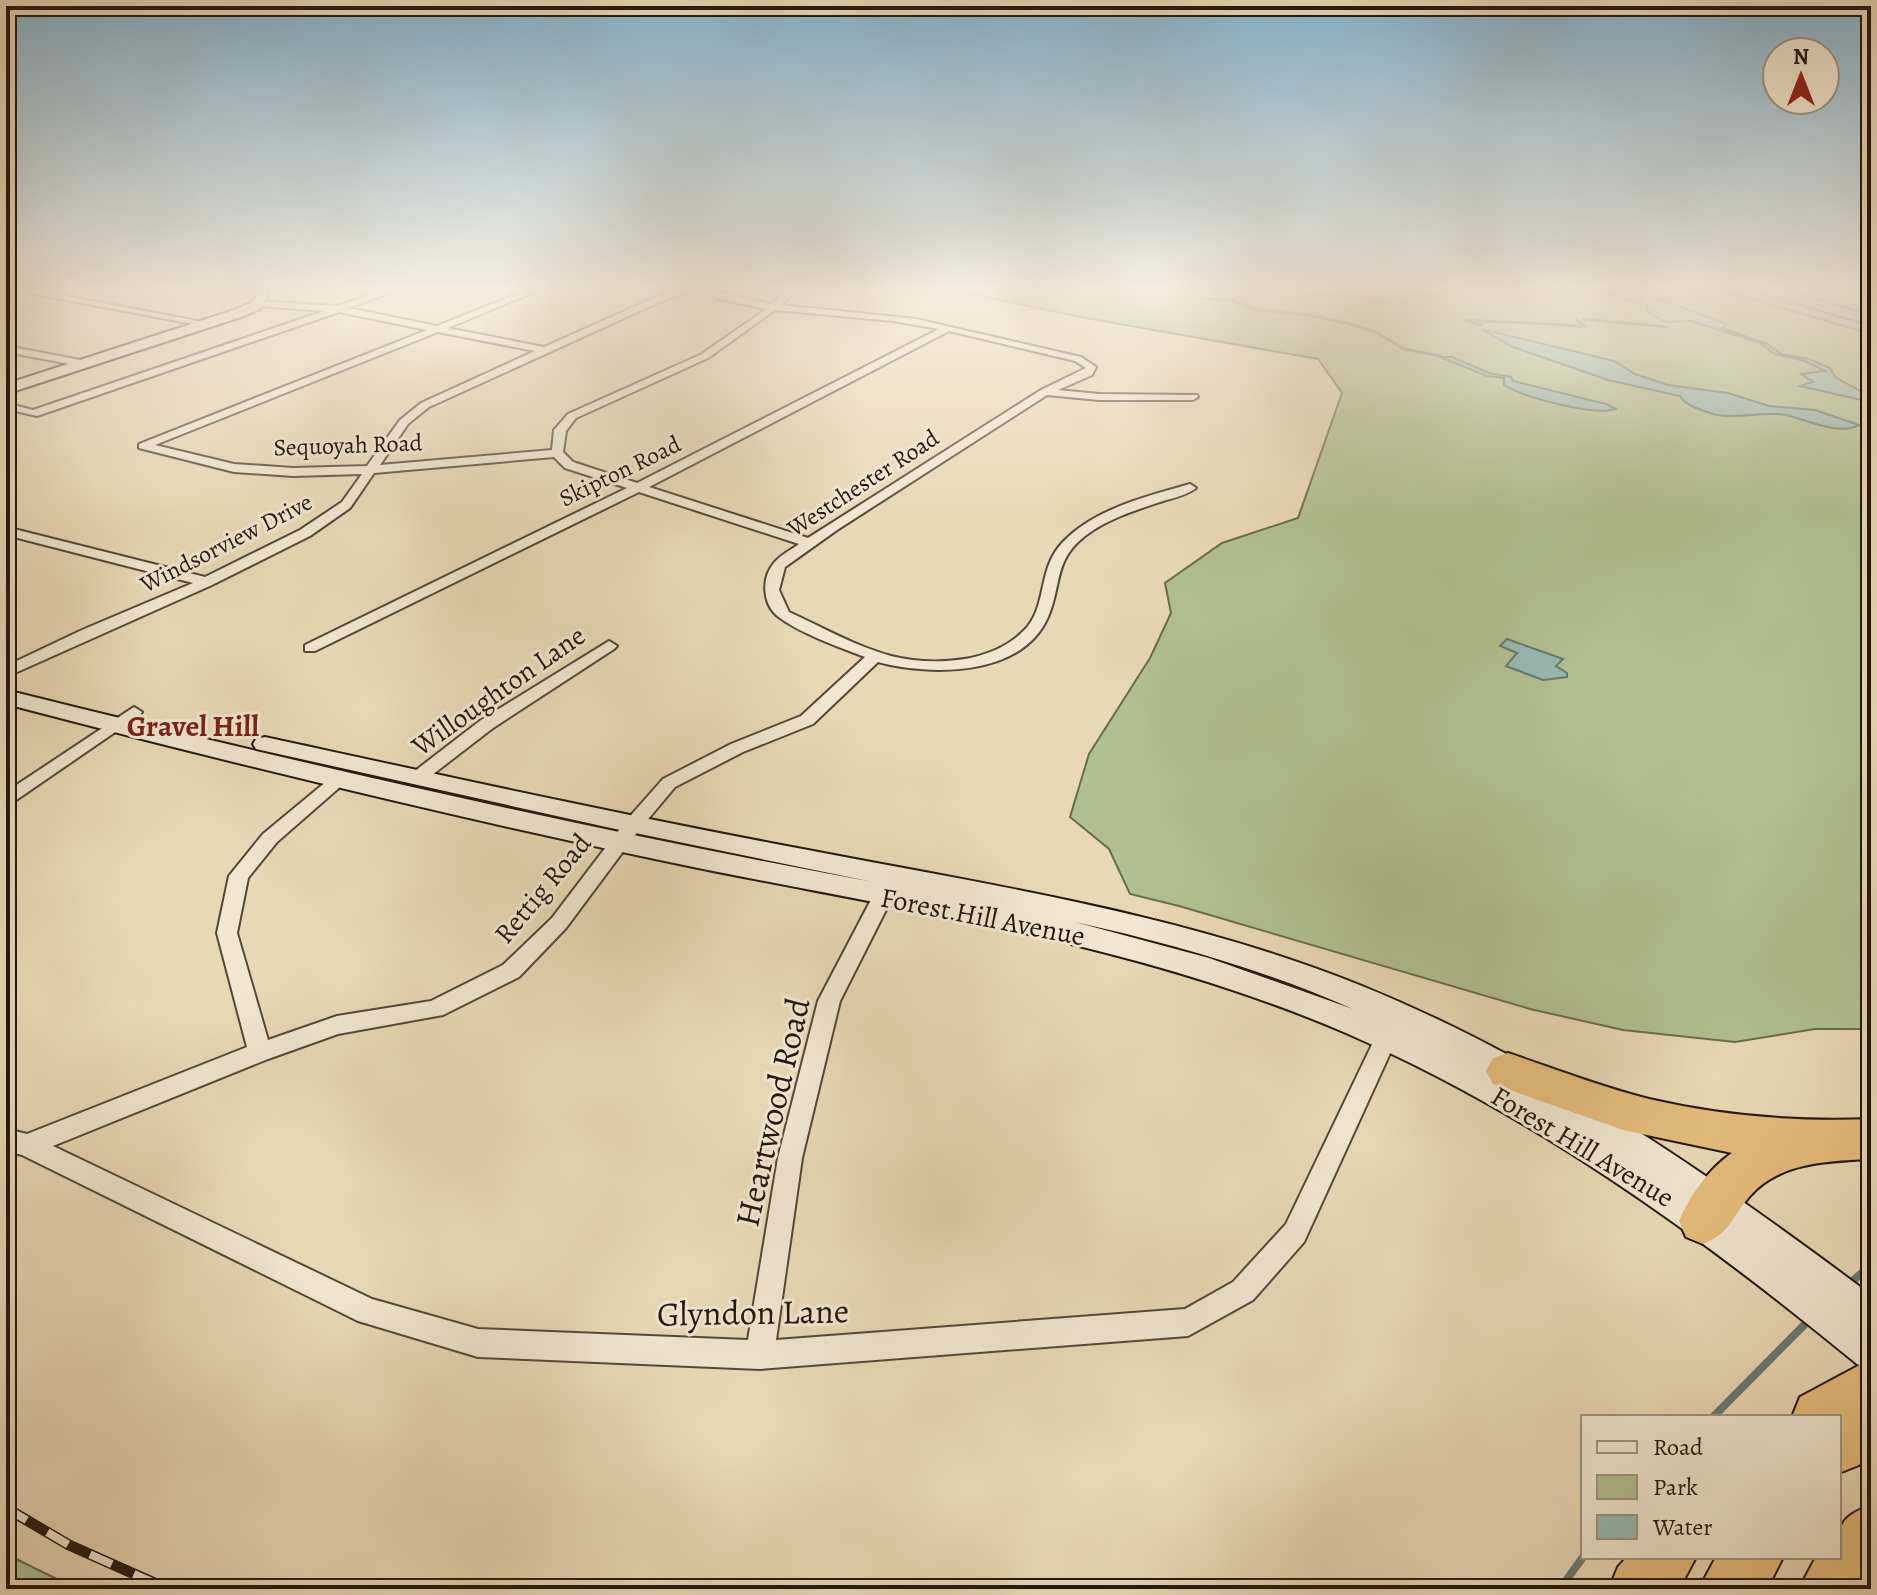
<svg xmlns="http://www.w3.org/2000/svg" width="1877" height="1595" viewBox="0 0 1877 1595" font-family="Alegreya,serif">
	<rect width="100%" height="100%" fill="#e9d8b6"/>
	<filter id="stains"><feTurbulence type="fractalNoise" baseFrequency=".0025" numOctaves="4"/><feColorMatrix values="0 0 0 0 .2 0 0 0 0 .09 0 0 0 0 .02 0 0 0 .5 -.17"/></filter>
	<radialGradient id="worn" r=".72"><stop offset=".6" stop-color="#630" stop-opacity="0"/><stop offset="1" stop-color="#630" stop-opacity=".3"/></radialGradient>
	<!-- green -->
	<path fill="#b1c092" stroke="#6a6c50" stroke-width="2" d="M954,290H1723L1871,334V1029H1815L1735,1042L1623,1030L1530,1009L1179,906L1130,894L1109,849L1070,817L1089,754L1150,658L1171,613L1165,583L1222,543L1298,518L1342,393L1318,359L1080,317Z
		M6,1554L77,1589H6Z"/>
	<!-- water -->
	<path fill="#97b9b1" stroke="#697970" stroke-width="2" d="M1592,290H1620L1661,300L1728,324L1722,328L1767,344L1781,354L1809,359L1830,368L1835,377L1871,397V406L1868,405L1870,402L1800,386L1813,382L1801,374L1825,371L1805,361L1775,354L1760,343L1691,321L1665,322L1648,312L1647,306L1642,303Z
		M1723,290H1871V334L1742,296Z
		M1481,329L1614,361L1635,374L1668,385L1728,393L1769,406L1815,410L1859,425C1839,436 1807,420 1786,415C1763,411 1740,419 1717,415C1706,412 1684,405 1680,396L1608,380L1513,347Z
		M1440,357H1452L1489,373L1511,377L1513,381L1606,404L1616,409C1594,416 1525,398 1504,385V378L1487,376Z
		M1507,639L1563,659L1556,666L1567,673V677L1543,680L1506,666L1517,653L1500,646Z"/>
	<g fill="none" stroke-linecap="round" stroke-linejoin="round">
		<!-- shore -->
		<path stroke="#5d6860" stroke-width="2" d="M1750,290L1871,326
			M1786,290L1871,315"/>
		<!-- stream-far1 -->
		<path stroke="#697970" stroke-width="3" d="M1194,298L1232,300L1255,310L1302,314L1347,323L1376,332L1404,349L1440,356
			M1583,319L1666,327
			M1481,325L1465,320C1506,323 1545,322 1586,327L1577,320"/>
		<!-- stream -->
		<path stroke="#697970" stroke-width="8" d="M1848,1285L1871,1265
			M1713,1417L1811,1318
			M1560,1589L1583,1557"/>
		<!-- street casing -->
		<g stroke="#544839" stroke-width="4">
			<path id="street" d="M14,290H34L214,324L209,327Z
				M384,290H397L349,308L437,326L527,290H539L448,328L544,347L656,297L680,290H709L771,304L787,290H797L781,305L916,319L1081,357L1096,367L1092,375L1058,390L1099,394L1197,395L1198,397L1193,400H1099L1047,395L837,530L785,567L779,590L789,612C822,627 855,646 891,656C935,667 997,663 1028,626C1047,602 1038,568 1063,542C1094,509 1148,496 1190,484L1196,488C1187,495 1174,498 1163,501C1136,510 1107,519 1085,536C1053,561 1062,585 1048,617C1022,677 930,676 878,662L813,724L743,752L675,787L639,830L566,928L519,977L443,1015L338,1034L268,1059L53,1146L372,1299L478,1329L748,1340L778,1158L818,1001L873,896L876,891H890L893,896L840,1001L802,1158L776,1340L1185,1309L1233,1282L1286,1224L1378,1032L1386,1029L1394,1032L1397,1038L1304,1242L1253,1300L1188,1336L760,1369L478,1357L358,1321L22,1155L6,1151V1129L27,1134L247,1047L217,933L229,876L263,834L333,776L339,774L348,780L277,842L248,878L237,933L268,1040L337,1016L431,1001L503,965L552,918L625,822L663,779L731,744L801,716L865,657C841,648 800,633 780,618C762,606 761,578 774,563C780,555 791,550 799,544L639,492L315,651H305V645L627,488L565,468L554,457L374,473L350,508L310,536L212,585L6,677V666L82,630L193,583L6,535V527L205,577L300,530L342,502L362,474L293,476L234,472L139,448V444L427,330L339,312L37,416L6,409V403L33,410L324,311L259,306L256,301L337,306ZM695,290L719,299L766,309L702,354L568,414L554,430L552,450L380,465L408,424L429,407L662,301ZM775,310L893,321L939,329L637,483L573,462L563,452L566,431L576,418L708,358ZM949,331L1075,361L1086,368L1041,390L808,538L649,487ZM438,332L535,351L421,403L400,420L367,466L293,468L234,464L155,445Z
				M6,346L86,361L91,364L86,367L6,352Z
				M609,641L617,646L614,649L493,728L423,782H411L408,778L411,774L481,720Z
				M134,707L142,712L140,715L6,807V792Z"/>
		</g>
		<!-- secondary casing -->
		<g stroke="#23180f" stroke-width="4">
			<path id="secondary" d="M254,290H266L268,297L260,309L244,316L6,394V384L234,310L250,303L256,297Z
				M6,690C294,762 581,828 873,882L606,827L265,751L256,749L253,744L256,739L265,737C445,776 626,816 808,850C994,886 1184,914 1362,986C1547,1061 1712,1176 1871,1295V1370L1857,1364C1700,1235 1534,1115 1346,1033C1139,944 917,912 698,868C465,820 235,764 6,704ZM1075,922C1170,943 1265,970 1353,1009L1209,958Z"/>
		</g>
		<!-- highway casing -->
		<g stroke="#23180f" stroke-width="4">
			<path id="highway" d="M1508,1053C1555,1069 1601,1087 1649,1099C1722,1116 1797,1122 1871,1119V1159C1830,1161 1779,1162 1750,1196C1731,1217 1731,1233 1703,1244L1686,1237L1679,1221C1690,1195 1709,1169 1732,1153L1623,1130L1493,1084L1486,1071L1493,1058Z
				M1871,1359V1446L1859,1465L1839,1473V1417H1792L1800,1397Z
				M1871,1505V1585L1868,1589H1799L1816,1557H1839C1839,1524 1839,1518 1871,1505Z
				M1627,1557H1696L1679,1589H1609L1618,1567Z
				M1716,1557H1783L1767,1589H1699Z"/>
		</g>
		<!-- street -->
		<use href="#street" fill="#f1e6d0" fill-rule="evenodd"/>
		<!-- secondary -->
		<use href="#secondary" fill="#f1e6d0" fill-rule="evenodd"/>
		<!-- highway -->
		<use href="#highway" fill="#e4bc7b" fill-rule="evenodd"/>
		<!-- rail casing -->
		<g stroke="#23180f" stroke-width="11">
			<path id="rail" d="M6,1508L69,1545L168,1589"/>
		</g>
		<!-- rail -->
		<use href="#rail" stroke="#f1e6d0" stroke-width="8" stroke-dasharray="24" stroke-linecap="butt"/>
	</g>
	<!-- sky -->
	<linearGradient id="sky" x2="0" y2="1"><stop stop-color="#87b6d2"/><stop offset="0.56" stop-color="#f5edde"/><stop offset="1" stop-color="#f5edde" stop-opacity="0"/></linearGradient>
	<rect width="1877" height="514" fill="url(#sky)"/>
	<g text-anchor="middle" stroke-width="6" stroke-linejoin="round" paint-order="stroke">
		<!-- far-street labels -->
		<g font-size="24" fill="#23180f" stroke="#f1e6d0">
			<text transform="translate(348 445) rotate(-2)" y="8">Sequoyah Road</text>
			<text transform="translate(620 471) rotate(-26)" y="8">Skipton Road</text>
			<text transform="translate(863 483) rotate(-33)" y="8">Westchester Road</text>
			<text transform="translate(226 543) rotate(-27)" y="8">Windsorview Drive</text>
		</g>
		<!-- street labels -->
		<g font-size="28" fill="#23180f" stroke="#f1e6d0">
			<text transform="translate(498 690) rotate(-35)" y="10">Willoughton Lane</text>
			<text transform="translate(542 888) rotate(-50)" y="10">Rettig Road</text>
			<text transform="translate(983 916) rotate(11)" y="10">Forest Hill Avenue</text>
			<text transform="translate(1583 1146) rotate(31)" y="10">Forest Hill Avenue</text>
		</g>
		<!-- neighbourhood labels -->
		<g font-size="30" font-weight="bold" fill="#7a1f14" stroke="#f1e6d0">
			<text x="193" y="736">Gravel Hill</text>
		</g>
		<!-- near-street labels -->
		<g font-size="34" fill="#23180f" stroke="#f1e6d0">
			<text transform="translate(772 1112) rotate(-77)" y="12">Heartwood Road</text>
			<text transform="translate(753 1312) rotate(-1)" y="12">Glyndon Lane</text>
		</g>
	</g>
	<!-- margin -->
	<rect width="1877" height="1595" fill="none" stroke="#e9d8b6" stroke-width="32"/>
	<rect x="8" y="8" width="1861" height="1579" fill="none" stroke="#23180f" stroke-width="4"/>
	<rect x="16" y="16" width="1845" height="1563" fill="none" stroke="#23180f" stroke-width="2"/>
	<!-- legend -->
	<rect x="1581" y="1415" width="260" height="144" fill="#f1e6d0" stroke="#9f9483" stroke-width="2"/>
	<rect x="1597" y="1441" width="40" height="12" fill="#f1e6d0" stroke="#9f9483" stroke-width="2"/>
	<text x="1653" y="1455" font-size="24" fill="#23180f">Road</text>
	<rect x="1597" y="1475" width="40" height="24" fill="#b1c092" stroke="#9f9483" stroke-width="2"/>
	<text x="1653" y="1495" font-size="24" fill="#23180f">Park</text>
	<rect x="1597" y="1515" width="40" height="24" fill="#97b9b1" stroke="#9f9483" stroke-width="2"/>
	<text x="1653" y="1535" font-size="24" fill="#23180f">Water</text>
	<!-- north arrow -->
	<g transform="translate(1801 76)"><circle r="38" fill="#f1e6d0" stroke="#9f9483" stroke-width="2"/>
	<path d="M0-6L14 30L0 20L-14 30Z" fill="#8f2418"/>
	<text y="-12" font-size="22" font-weight="bold" text-anchor="middle" fill="#23180f">N</text>
	</g>
	<rect width="100%" height="100%" filter="url(#stains)"/>
	<rect width="100%" height="100%" fill="url(#worn)"/>
</svg>
